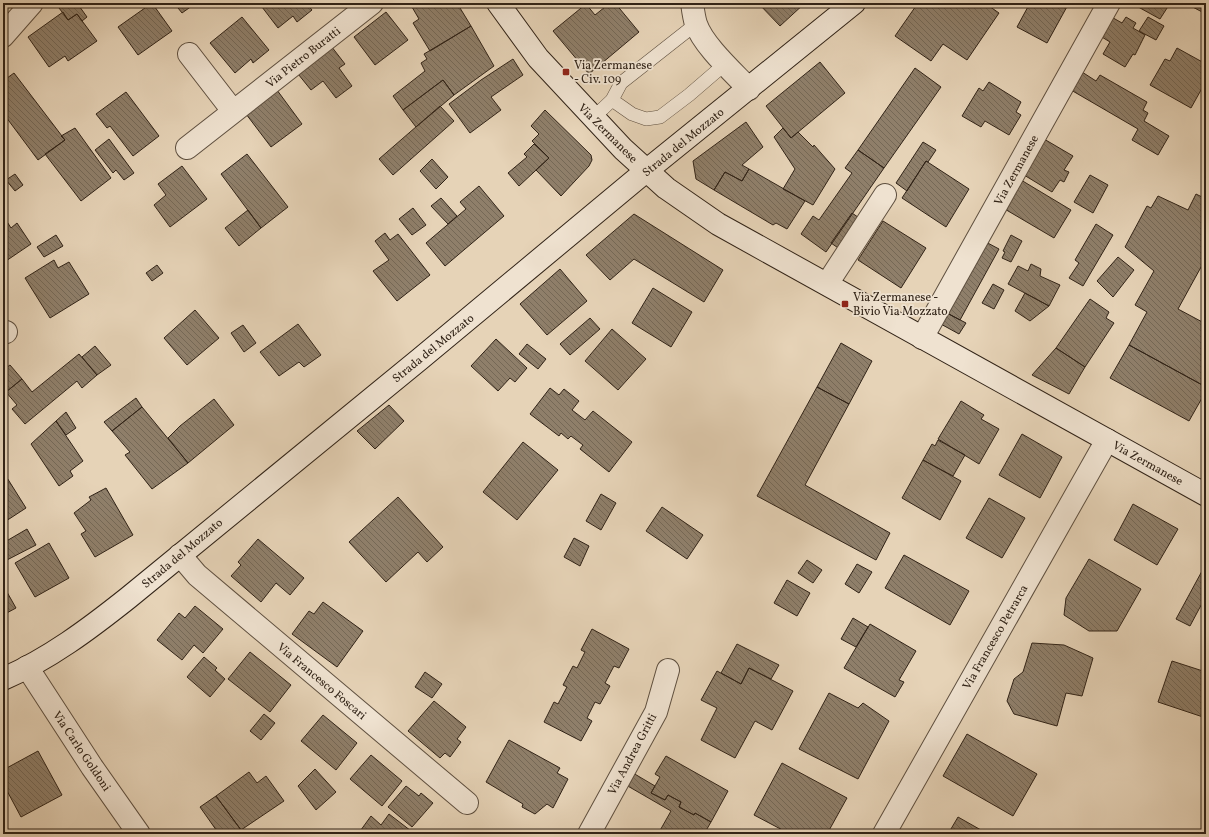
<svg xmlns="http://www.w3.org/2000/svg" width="1209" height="837" viewBox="0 0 1209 837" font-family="Vollkorn,serif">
	<defs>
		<pattern id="building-back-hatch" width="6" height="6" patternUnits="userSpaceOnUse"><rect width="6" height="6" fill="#8f7f6a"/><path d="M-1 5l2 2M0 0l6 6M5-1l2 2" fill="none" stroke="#756856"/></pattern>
	</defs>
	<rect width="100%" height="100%" fill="#e6d3b7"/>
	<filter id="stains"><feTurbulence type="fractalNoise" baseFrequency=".005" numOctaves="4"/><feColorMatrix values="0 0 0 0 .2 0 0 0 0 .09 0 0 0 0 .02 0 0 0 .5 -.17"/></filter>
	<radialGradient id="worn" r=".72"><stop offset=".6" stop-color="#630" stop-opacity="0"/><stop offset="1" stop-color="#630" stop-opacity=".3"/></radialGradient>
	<!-- building -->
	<path fill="url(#building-back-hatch)" stroke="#312317" d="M65,3H77L87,17L82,21L77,14L68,20L59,8Z
		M152,3L172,31L138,55L118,27Z
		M174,3H196L182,13Z
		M267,3H306L312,10L297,22L293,16L278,28L262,7Z
		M418,3H457L471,26L430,51L413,23L419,19L412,7Z
		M610,3H615L639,32L589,74L553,31L586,4L595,15Z
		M758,3H805L780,26Z
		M918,3H991L989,6L999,13L967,60L943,44L931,61L895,36Z
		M1030,3H1069L1047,43L1017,27Z
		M1131,3H1166L1169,5L1160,19Z
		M1185,3H1206V14Z
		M63,12L68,20L77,14L97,41L68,61L65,56L49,67L28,37Z
		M386,12L408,40L375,65L354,37Z
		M1108,15L1122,23L1126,17L1136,23L1133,28L1145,35L1135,55L1133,54L1125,67L1103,54L1110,42L1097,34Z
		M242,17L269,50L253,63L251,59L235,73L210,43Z
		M1148,17L1164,26L1156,40L1139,31Z
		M471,26L494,66L454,95L443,80L403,110L393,96L425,71L421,63L427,59L424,54Z
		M328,42L345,64L339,68L352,86L336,98L323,81L311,90L294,69Z
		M1177,48L1206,64V81L1191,108L1150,85L1165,59L1170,61Z
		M513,59L523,75L491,97L501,110L470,133L449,104L481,80Z
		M820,62L845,93L791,138L766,106Z
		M915,68L941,87L884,168L858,150Z
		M1082,72L1096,81L1100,75L1147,102L1143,110L1148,113L1144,121L1169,136L1158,155L1132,140L1138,129L1071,90Z
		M14,73L65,140L38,160L3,113V81Z
		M443,80L454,95L416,127L403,110Z
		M989,82L1021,102L1016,112L1021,115L1009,135L985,121L981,127L962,116L979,88L983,91Z
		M274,86L302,124L271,147L243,110Z
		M126,92L159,136L133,156L110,126L107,128L96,114Z
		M440,106L454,121L393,175L379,159Z
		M545,110L591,155L592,160L589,166L561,196L536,170L549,158L532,141L539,134L531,126Z
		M746,122L763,147L742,165L749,169L742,181L725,172L714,190L696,179L693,161Z
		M75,128L111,178L81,201L45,154L65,140L61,136Z
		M783,128L791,138L798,132L813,147L814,145L835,169L813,205L783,189L795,169L774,137Z
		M109,139L134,173L124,180L116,170L113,173L95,150Z
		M1044,139L1073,156L1064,170L1069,172L1064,182L1060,180L1052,192L1024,175Z
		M923,142L936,150L928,162L926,161L907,191L896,183Z
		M534,144L549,158L519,186L508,173L527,157L524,154Z
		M858,150L884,168L826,252L801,234L813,216L819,220L852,173L845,168Z
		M247,154L288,207L261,228L221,174Z
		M432,159L448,177L436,189L420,171Z
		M926,161L969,189L946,227L902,198Z
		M182,166L207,199L170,227L154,205L166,195L158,184Z
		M749,169L805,201L787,229L776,223L773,225L714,190L725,172L742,181Z
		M15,174L23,185L15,191L6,180Z
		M1090,175L1108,185L1093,213L1074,202Z
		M1021,180L1071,210L1054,238L1003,208Z
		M479,186L504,216L445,266L426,243L466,209L460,202Z
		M1196,194L1206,199V258L1178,309L1206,324V387L1129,345L1147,312L1135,305L1154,271L1125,247L1147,206L1151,208L1158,196L1188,210Z
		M441,198L457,216L448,224L431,206Z
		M413,208L426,225L412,235L399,219Z
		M248,210L261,228L239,246L225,228Z
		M852,213L865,222L844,252L831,243Z
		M634,214L723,270L704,302L634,259L610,280L586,255Z
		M6,220L11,228L17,223L31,244L3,263V222Z
		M883,221L926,248L901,288L858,260Z
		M1096,224L1113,235L1083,286L1069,278L1079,263L1075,260Z
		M385,233L390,240L398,234L430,275L397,301L373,271L389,260L375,241Z
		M56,235L63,246L44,257L37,247Z
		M1011,235L1022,241L1011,262L1002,258L1005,252L1003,251Z
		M982,240L999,249L960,320L945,312Z
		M1118,257L1134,270L1113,297L1097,281Z
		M54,260L58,268L69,262L89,294L50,318L25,278Z
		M1031,264L1041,269L1040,276L1060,285L1049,306L1008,284L1018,266L1028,271Z
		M157,265L163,273L152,281L146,273Z
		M560,269L587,301L547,335L520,304Z
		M993,284L1004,290L994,309L982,303Z
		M653,288L692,312L671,347L632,323Z
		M1025,293L1049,306L1030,321L1015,311Z
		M1090,299L1109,312L1106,318L1114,323L1085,367L1056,348Z
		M195,310L219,338L187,365L164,338Z
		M945,312L966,323L959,334L939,323Z
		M590,318L600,329L570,355L560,344Z
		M298,324L321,355L304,367L299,362L279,376L260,352Z
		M243,325L256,343L244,352L231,333Z
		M612,329L646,359L618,390L585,361Z
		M496,339L527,368L515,382L510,378L498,391L471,366Z
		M841,343L872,361L849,404L817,387Z
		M527,344L546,359L538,369L519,354Z
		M1129,345L1206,387V391L1189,421L1110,378Z
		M95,346L111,365L97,375L82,357Z
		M1056,348L1085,367L1069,394L1032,375Z
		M79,354L97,375L82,388L77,381L25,424L12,409L17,405L6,392L22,379L32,392Z
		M10,365L22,379L6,392L3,389V370Z
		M817,387L849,404L805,485L890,533L876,560L757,496Z
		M550,388L559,395L564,389L579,401L572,410L585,420L593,411L632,442L609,472L580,449L583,445L571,436L568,439L561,433L559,436L530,414Z
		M136,398L142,407L112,431L104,422Z
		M214,399L234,425L188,463L168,438L180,426Z
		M961,401L984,415L981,419L999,429L979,464L938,439Z
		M389,405L404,421L375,449L357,431Z
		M142,407L188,463L152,489L125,455L130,452L112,431Z
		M66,412L76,428L66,435L56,421Z
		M56,421L83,461L70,471L73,476L59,486L31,444Z
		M1022,434L1062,457L1040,498L999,475Z
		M938,440L965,455L953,476L923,460L932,444L935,446Z
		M523,442L558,470L517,520L483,492Z
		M923,460L961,481L940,520L902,498Z
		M4,473L26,508L6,521L3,517Z
		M106,488L133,535L95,557L81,534L86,531L74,513L91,500L89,497Z
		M601,494L616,503L601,530L586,521Z
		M398,497L443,547L427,562L418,552L386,582L349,542Z
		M989,498L1025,518L1002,558L966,538Z
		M1133,504L1178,529L1157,565L1114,540Z
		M662,507L703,535L687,559L646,531Z
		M27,529L36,545L3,562V543Z
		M574,538L589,546L580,566L564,557Z
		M258,539L304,578L290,595L276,583L261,602L231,576L241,565L238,562Z
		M49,543L69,578L35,597L15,563Z
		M904,555L969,591L950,625L885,588Z
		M1089,559L1141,589L1117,631H1089L1064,615L1066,598Z
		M807,560L822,570L813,583L798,573Z
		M857,564L872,572L859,593L845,584Z
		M1202,571L1206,574V596L1190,626L1176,619Z
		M787,580L810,593L797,616L774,603Z
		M3,585L16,608L3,615Z
		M323,602L363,631L337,667L292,634L309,611L314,614Z
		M195,606L223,629L203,653L194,645L182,660L157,640L179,613L185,618Z
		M853,618L868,627L856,647L841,639Z
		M870,624L916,651L899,680L904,682L895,697L844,668Z
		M592,629L629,649L619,668L614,666L605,683L610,686L600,704L595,702L587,718L592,721L581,741L544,722L554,702L558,704L567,687L563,685L573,666L577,668L585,652L581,650Z
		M1032,643L1064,645L1093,658L1082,696L1066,693L1057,726L1014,714L1007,701L1014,679L1023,672Z
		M737,644L779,665L771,679L749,668L741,684L721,673Z
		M250,652L291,685L270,712L228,679Z
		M204,657L217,668L215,670L225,679L210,697L187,677Z
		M1172,661L1206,672V718L1158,702Z
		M749,668L793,691L772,730L755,721L735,758L701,740L717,708L701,700L717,671L741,684Z
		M425,672L442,684L432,698L415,687Z
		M829,693L858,708L863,703L889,721L858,779L799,749Z
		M434,701L466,727L457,739L461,742L450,757L445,753L440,758L408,731Z
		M264,714L275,723L261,740L250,731Z
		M323,715L357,743L336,770L301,741Z
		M967,734L1037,774L1013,816L943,776Z
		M509,740L560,768L557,773L568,779L553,808L547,804L535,814L522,807L523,804L486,782Z
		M38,751L62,795L21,817L5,787L7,785L3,777V770Z
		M371,755L402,781L382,806L350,779Z
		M666,756L728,791L711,822L695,813L694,815L679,807L681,802L668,795L665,800L651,793L660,777L655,774Z
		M782,763L847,798L827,834H790L754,815Z
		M315,769L336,792L316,810L298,786Z
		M249,772L257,783L266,776L284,801L241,830L216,796Z
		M633,773L655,786L651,793L665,800L668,795L681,802L679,807L694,815L695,813L711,822L704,834H658L671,811L626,785Z
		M406,786L419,796L421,793L433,803L412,827L388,807Z
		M216,796L241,830L236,834H219L200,807Z
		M389,814L415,834H358L371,816L381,825Z
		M958,817L988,834H948Z"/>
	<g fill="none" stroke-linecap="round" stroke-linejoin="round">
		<!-- lane casing -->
		<g stroke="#5e4f3f" stroke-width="14">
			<path id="lane" d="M612,100L632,114L646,119L660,117L689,95L725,64
				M593,118L612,100L621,83L696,24"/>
		</g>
		<!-- street casing -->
		<g stroke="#5e4f3f" stroke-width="24">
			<path id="street" d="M692,3C693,10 694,18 696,24C703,45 733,72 749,89
				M3,36L32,3
				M189,54L233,111
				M187,148L372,3
				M827,284L885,195
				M3,333L6,332
				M922,338L1109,3
				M180,555L197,575L467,803
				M27,667L92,767L139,834
				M589,834L656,712L668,670
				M884,834L1107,440"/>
		</g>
		<!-- secondary casing -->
		<g stroke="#312317" stroke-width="24">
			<path id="secondary" d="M498,3L538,58L623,149L666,188L718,224L1206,495
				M3,679C49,659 89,629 128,598L420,359L646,171L854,3"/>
		</g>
		<!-- lane -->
		<use href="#lane" stroke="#efe2d0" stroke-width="13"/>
		<!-- street -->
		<use href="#street" stroke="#efe2d0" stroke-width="22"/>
		<!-- secondary -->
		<use href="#secondary" stroke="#efe2d0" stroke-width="22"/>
	</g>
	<!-- markers -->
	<g fill="#8f2418" stroke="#efe2d0" stroke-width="1.5">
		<rect x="562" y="68" width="8" height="8" rx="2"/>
		<rect x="841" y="300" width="8" height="8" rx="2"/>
	</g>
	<g text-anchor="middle" stroke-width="3.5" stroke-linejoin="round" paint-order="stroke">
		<!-- street labels -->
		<g font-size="12" fill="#312317" stroke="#efe2d0">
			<text transform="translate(303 57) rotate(-38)" y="4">Via Pietro Buratti</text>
			<text transform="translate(608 133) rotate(45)" y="4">Via Zermanese</text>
			<text transform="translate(683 142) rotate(-39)" y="4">Strada del Mozzato</text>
			<text transform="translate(1016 170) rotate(-61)" y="4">Via Zermanese</text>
			<text transform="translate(433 348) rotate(-39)" y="4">Strada del Mozzato</text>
			<text transform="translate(1148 463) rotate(29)" y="4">Via Zermanese</text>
			<text transform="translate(182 553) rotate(-40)" y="4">Strada del Mozzato</text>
			<text transform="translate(995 637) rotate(-60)" y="4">Via Francesco Petrarca</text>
			<text transform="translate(322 681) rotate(40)" y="4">Via Francesco Foscari</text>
			<text transform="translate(82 751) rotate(56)" y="4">Via Carlo Goldoni</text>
			<text transform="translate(632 754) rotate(-62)" y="4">Via Andrea Gritti</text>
		</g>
		<!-- poi labels -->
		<g font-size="12" fill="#312317" stroke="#efe2d0" text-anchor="start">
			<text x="574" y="69">Via Zermanese<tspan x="574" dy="14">- Civ. 109</tspan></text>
			<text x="853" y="301">Via Zermanese -<tspan x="853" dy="14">Bivio Via Mozzato</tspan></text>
		</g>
	</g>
	<!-- margin -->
	<rect width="1209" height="837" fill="none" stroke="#e6d3b7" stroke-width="16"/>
	<rect x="4" y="4" width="1201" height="829" fill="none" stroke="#312317" stroke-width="2"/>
	<rect x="8" y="8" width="1193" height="821" fill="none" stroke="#312317"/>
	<rect width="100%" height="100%" filter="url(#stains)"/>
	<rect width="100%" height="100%" fill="url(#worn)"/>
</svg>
